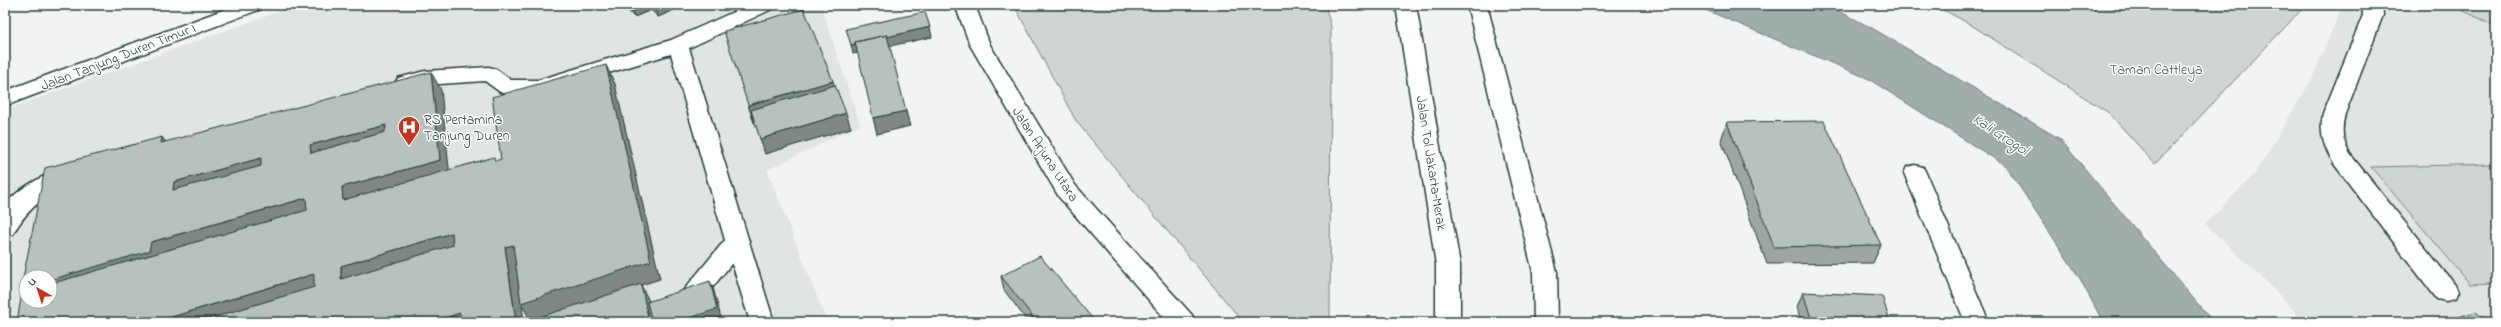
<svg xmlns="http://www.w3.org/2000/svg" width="2501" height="327" viewBox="0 0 2501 327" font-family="'Indie Flower',sans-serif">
	<rect width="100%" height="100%" fill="#f2f3f3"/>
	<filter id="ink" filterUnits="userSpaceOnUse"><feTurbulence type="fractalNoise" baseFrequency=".025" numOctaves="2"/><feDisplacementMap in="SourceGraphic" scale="8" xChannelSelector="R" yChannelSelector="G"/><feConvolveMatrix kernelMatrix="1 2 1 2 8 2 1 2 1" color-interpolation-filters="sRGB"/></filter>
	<g filter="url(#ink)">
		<!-- built -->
		<path fill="#e0e4e3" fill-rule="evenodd" d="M297,5H821L860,125L767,170L827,322H5V110ZM26,277H50V301H26Z
			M2340,5H2496V322H2304L2270,285L2205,224L2254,175L2311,81L2340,11Z"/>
		<!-- green -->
		<path fill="#ced5d3" stroke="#768984" d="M1014,5H1325L1331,27L1330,322H1243L1076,121Z
			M1934,5H2306L2155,164L2109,113L1968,23Z
			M2451,5H2496V26Z
			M2496,164V283L2470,284L2371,167Z"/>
		<!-- water -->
		<path fill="#a1adaa" stroke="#6d807b" d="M1694,5H1827L1872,28L2060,139L2213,322H2103L2079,277L2006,166L1867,78Z"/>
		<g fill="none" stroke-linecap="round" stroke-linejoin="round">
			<!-- minor casing -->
			<g stroke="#1f3d34" stroke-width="3">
				<path id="minor" d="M236,5H264L261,9L5,106V91Z
					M749,5H775L772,9L689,48L774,322H750L732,263L708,293L715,322H691L683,291L725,240L671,54L539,94H507L500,92L485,81L425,85L405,90L398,88L395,83L398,78L425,71L489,67L496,69L511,80H538L671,40Z
					M2362,5H2382L2383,15L2345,114C2341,129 2342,140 2350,154L2455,285L2458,292L2455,299L2446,301L2437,299L2334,164C2324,147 2319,134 2323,114L2363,15Z
					M1915,165L1923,167L1926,173L1989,322H1965L1904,173L1907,167Z
					M69,166L77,168L80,174L77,180C49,192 28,207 13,234L5,237C5,229 3,216 5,208C11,190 52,171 69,166Z"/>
			</g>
			<!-- major casing -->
			<g stroke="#1f3d34" stroke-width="3">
				<path id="major" d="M955,5H975L990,45L1075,185L1192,315L1195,322H1168L1059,197L970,45Z"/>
			</g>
			<!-- highway casing -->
			<g stroke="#1f3d34" stroke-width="3">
				<path id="highway" d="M1396,5H1416L1460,265V322H1436V265Z
					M1467,5H1487L1557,272L1558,322H1534L1533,272Z"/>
			</g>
			<!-- minor -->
			<use href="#minor" fill="#fff" fill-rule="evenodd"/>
			<!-- major -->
			<use href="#major" fill="#fff" fill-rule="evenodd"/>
			<!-- highway -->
			<use href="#highway" fill="#fff" fill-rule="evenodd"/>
		</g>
		<!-- wall -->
		<path fill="#9da6a3" stroke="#1f3d34" d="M623,5H685L658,17L651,10L634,17Z
			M1727,122L1881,245L1873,263L1767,264L1721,140Z
			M1001,276L1092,322H1028L1004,290Z
			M1803,292L1890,322H1801L1797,307Z"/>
		<!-- shaded-wall -->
		<path fill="#808784" stroke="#1f3d34" d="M629,5H649L651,10L634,17Z
			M653,5H685L658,17Z
			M930,27L932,37L853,54L851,45Z
			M606,65L615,84L660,279L641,285L650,303L654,322L531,321L522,305L524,322H516L505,247L513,245Z
			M431,72L441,90L450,178L343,200L342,187L440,160Z
			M833,81L838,98L754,123L748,105Z
			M906,111L910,126L877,134L873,118Z
			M846,113L851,128L765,154L760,139Z
			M386,125L397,143L311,153L310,145Z
			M162,137L176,156L161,143Z
			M261,158L274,177L173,190L174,182Z
			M306,198L319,216L50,301V280L151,242Z
			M452,233L463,251L341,279V266Z
			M314,274L328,292L231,322H155Z
			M710,281L714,291L721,318L709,322H677Z
			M26,287V293L21,288Z
			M460,313L465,322H432Z
			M1092,318V322H1085Z"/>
		<!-- building -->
		<path fill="#b7c1bd" stroke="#1f3d34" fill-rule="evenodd" d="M804,9L833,81L748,105L724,31Z
			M925,12L930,27L887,37V35L855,42V44L851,45L846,29Z
			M887,35L906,111L873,118L855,42Z
			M606,65L651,261L521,303L513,245L505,247L516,322H460V313L432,322H198L314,287V274L155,322H17L22,292L26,291V301H50V284L307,210L306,198L151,242L149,251L50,280V277H26V287L21,288L45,168L162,137L161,143L431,72L440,160L342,187L343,200L494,157L495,161L501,159L492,97ZM386,125L385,132L311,153L310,145ZM261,158V166L173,190L174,182ZM452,233L453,245L341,279V266Z
			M835,85L846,113L760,139L751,110Z
			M1824,121L1881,245L1774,247L1727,122Z
			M1040,256L1092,318L1085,322H1037L1001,276Z
			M710,281L717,309L677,322H652L647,302Z
			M641,284L649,322H528V321Z
			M1803,292L1882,296L1890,322H1812Z
			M2476,312L2488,322H2438Z"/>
	</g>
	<!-- icons -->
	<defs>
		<g id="hospital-pin" transform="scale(1.15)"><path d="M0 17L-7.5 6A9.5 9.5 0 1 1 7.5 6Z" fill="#c8321e" stroke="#fff"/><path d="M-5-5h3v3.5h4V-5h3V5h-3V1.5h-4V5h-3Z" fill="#fff"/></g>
	</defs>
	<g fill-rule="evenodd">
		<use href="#hospital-pin" x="409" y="127"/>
	</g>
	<g text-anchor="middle" stroke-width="3" stroke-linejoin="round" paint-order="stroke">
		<!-- street labels -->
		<g font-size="14" fill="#1f3d34" stroke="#fff">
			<text transform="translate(118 56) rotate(-21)" y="5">Jalan Tanjung Duren Timur I</text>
			<text transform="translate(1046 154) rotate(57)" y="5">Jalan Arjuna Utara</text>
			<text transform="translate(1432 163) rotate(81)" y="5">Jalan Tol Jakarta–Merak</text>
		</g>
		<!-- park labels -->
		<g font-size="14" fill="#425b54" stroke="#fff">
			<text x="2156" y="74">Taman Cattleya</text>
		</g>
		<!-- poi labels -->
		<g font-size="14" fill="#1f3d34" stroke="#fff" text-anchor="start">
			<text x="424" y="124">RS Pertamina<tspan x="424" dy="16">Tanjung Duren</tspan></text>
		</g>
		<!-- water labels -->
		<g font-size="15" font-style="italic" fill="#465f57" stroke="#fff">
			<text transform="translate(2001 134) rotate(33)" y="5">Kali Grogol</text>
		</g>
	</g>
	<!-- margin -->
	<rect width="2501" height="327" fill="none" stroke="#fff" stroke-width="20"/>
	<rect x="10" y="10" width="2481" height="307" fill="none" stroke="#1f3d34" stroke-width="1.5" filter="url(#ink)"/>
	<!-- north arrow -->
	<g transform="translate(38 289) rotate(321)"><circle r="19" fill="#ffffff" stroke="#a5b1ae"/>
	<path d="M0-3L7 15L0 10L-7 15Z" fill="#c8321e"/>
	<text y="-6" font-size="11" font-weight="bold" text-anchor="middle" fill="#1f3d34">U</text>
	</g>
</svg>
